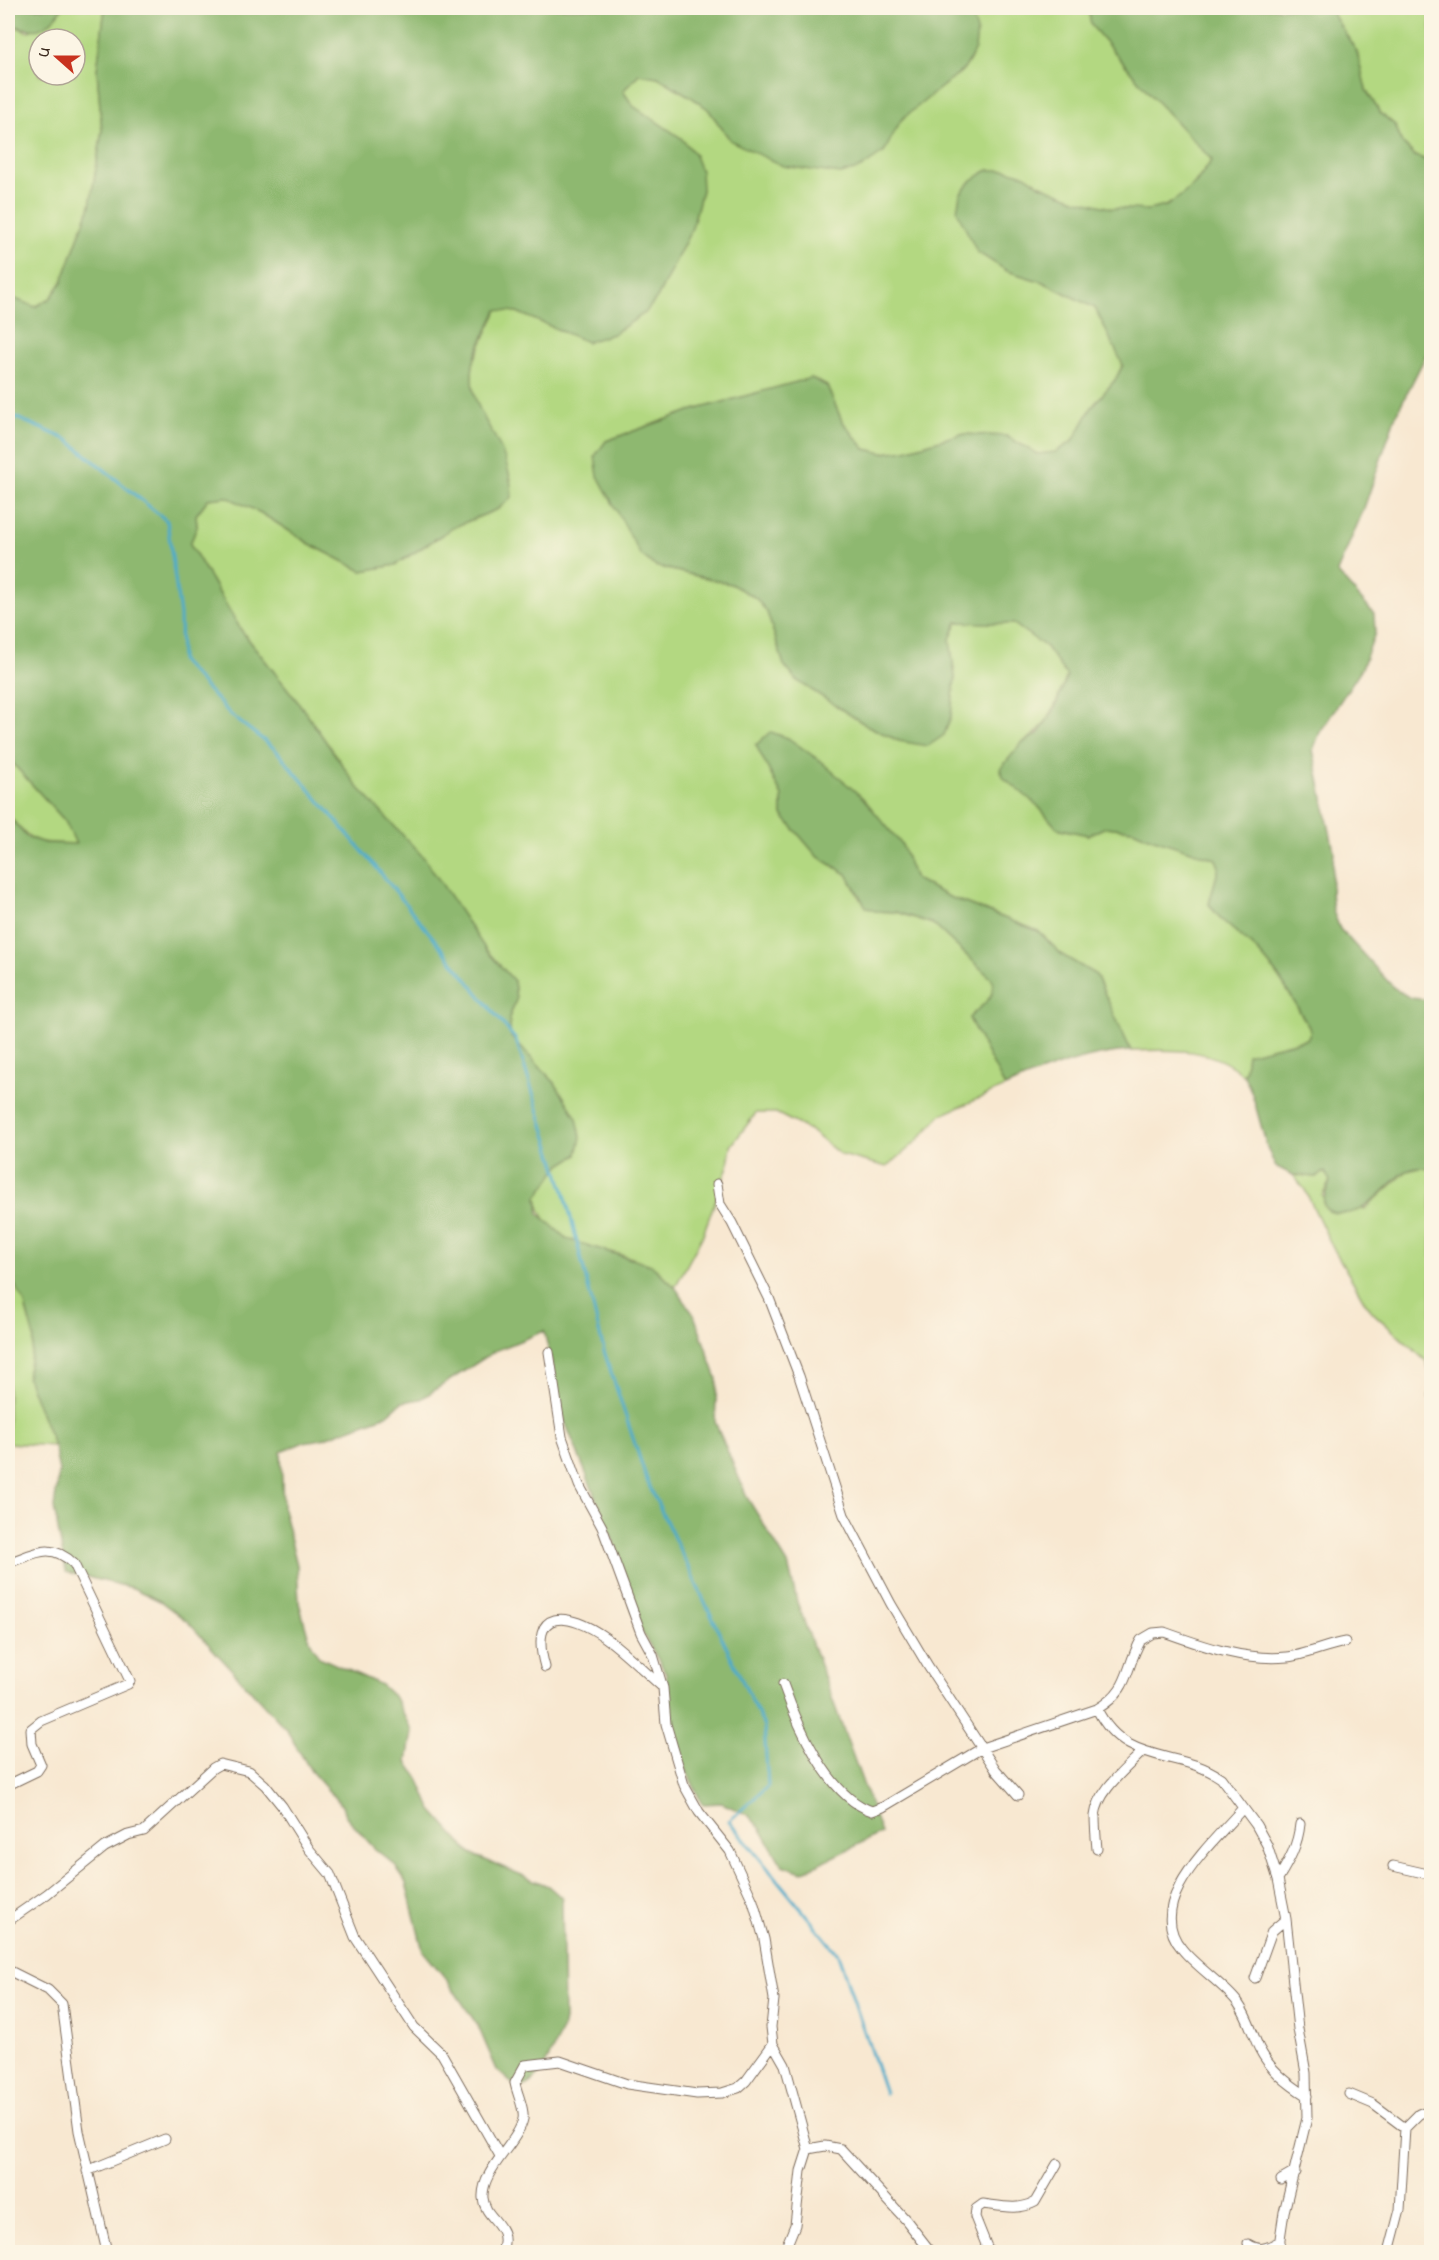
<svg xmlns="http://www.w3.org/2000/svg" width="1439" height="2260" viewBox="0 0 1439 2260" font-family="'Indie Flower',sans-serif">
	<rect width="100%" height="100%" fill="#fcf5e5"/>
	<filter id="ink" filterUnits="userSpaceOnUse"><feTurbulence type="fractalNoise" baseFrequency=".0167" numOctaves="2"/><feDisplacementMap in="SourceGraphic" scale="12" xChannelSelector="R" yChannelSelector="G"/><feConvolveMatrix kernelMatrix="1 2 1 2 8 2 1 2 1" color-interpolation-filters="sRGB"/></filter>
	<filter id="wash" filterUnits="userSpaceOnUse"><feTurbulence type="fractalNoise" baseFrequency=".008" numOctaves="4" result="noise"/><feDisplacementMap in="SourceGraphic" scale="24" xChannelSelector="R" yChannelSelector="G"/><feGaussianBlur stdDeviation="1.35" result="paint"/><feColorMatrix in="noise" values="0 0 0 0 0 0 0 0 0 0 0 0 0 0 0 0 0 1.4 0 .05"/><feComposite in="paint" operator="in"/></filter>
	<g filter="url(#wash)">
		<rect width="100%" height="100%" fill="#f8e8d1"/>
		<!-- green -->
		<path fill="#b3d881" stroke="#778150" stroke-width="1.5" fill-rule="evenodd" d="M62,8H105L97,70L102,131L90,206L62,282L51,298L35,307L8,296V23L28,32L58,13ZM39,39H75V75H39Z
			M970,8H1088L1091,25L1151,95L1212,160C1200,177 1187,196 1167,205C1130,222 1056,197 1025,175L1007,271L1043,282L1095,308L1123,364L1115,380L1092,407L1073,441L1056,453L1038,454L1006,436L961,434L906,450L883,453L865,449L842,421L827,386L811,378L690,411L606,441L655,566L731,584L756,598L767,612L784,665L796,680L866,725L899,741L955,678L950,639L957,621L1014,624L1046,647L1067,676C1056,704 1049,728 1022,743L1037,805L1057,828L1088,835L1106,827L1133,830L1151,838L1216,859L1219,867L1209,904C1224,927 1245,936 1262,956C1282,979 1296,1005 1311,1031L1307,1039L1247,1054L1244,1076C1214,1047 1171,1049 1131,1051L1096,975L1062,955L1038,931L949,897L915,879L902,845L886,829L756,745L782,796V815L817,856L847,874L860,899L875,911L896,912L933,924L992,979C998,998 981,1005 969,1018L1005,1087L941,1115L916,1142L887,1167L841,1155L811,1131L776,1113H756L731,1146L728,1166L702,1237L675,1287C667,1280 659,1270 650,1265C612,1245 545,1253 537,1197L559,1166L577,1155L555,1083L511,1037L509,1018L516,1000L514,981L486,950L357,786L301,706L241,630L190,544L197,527L196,515L208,499L227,496L261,513L310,544L362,571L395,565L454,527L498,509L511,479L496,440L476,406L471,382L473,363L497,309L517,312L587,342L657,298L692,228L702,190L681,138L633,106L623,91L639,74L658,77L691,97L708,109L731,141L884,153C889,142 894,128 902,119C939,75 991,82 970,8Z
			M1329,8H1431V162L1416,156L1402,143L1395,125L1380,113L1366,90L1357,52Z
			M8,758L65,821L77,844C36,842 34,846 8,815Z
			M1425,1167L1431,1170L1432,1396L1429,1398L1431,1379L1427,1362L1369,1309L1332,1246L1305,1190L1293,1175L1316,1177L1325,1172L1330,1181L1322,1196L1365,1209L1407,1171Z
			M8,1274L24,1301L35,1338L27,1377L54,1446L8,1443Z"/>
		<!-- forest -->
		<path fill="#8eb86f" stroke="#647146" stroke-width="1.5" d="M8,8H62C46,33 34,34 8,23Z
			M105,8H970L977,31L975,49L965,68L901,120L884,152L861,168L841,174L783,166L731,141L708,109L691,97L658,77L639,74L623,91L633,106L681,138L694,153L701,171L702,190L692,228L657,298L645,313L613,334L587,342L517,312L497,310C490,327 476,347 473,365C468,395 482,414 496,439C506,457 511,476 512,497L498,509L454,527L395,565L362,571L310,544L261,513L227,497L208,499L196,515L197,527L190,544L241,630L301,706L357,786L425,859L486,950L514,981L516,1000L509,1018L511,1037L555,1083L577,1118L581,1137L577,1155L559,1166L537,1197L539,1214L567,1239L651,1265L675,1287L694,1315L717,1379L715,1422L748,1499L788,1564L797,1602L881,1833L802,1872L782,1865L761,1829L748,1815L722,1803L702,1804L684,1765L668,1711L666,1673L636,1622L617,1550L559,1407L554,1373L544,1331L495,1351L421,1399L402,1402L387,1415L322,1439L304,1442L281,1452L283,1509L297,1565L299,1603L309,1639L319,1657L381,1685L395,1698L412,1731L407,1762L418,1778L431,1809L471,1854L548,1886L562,1898L564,2020L562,2030C552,2049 541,2086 517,2088L497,2070L478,2026L447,1980L423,1951L406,1883L396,1866L374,1848L345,1815L342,1806L311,1771L286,1729L188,1622L160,1601L133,1588L66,1572L54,1508L59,1471L54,1446L27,1377L34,1338L24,1301L8,1274V815L27,837L44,843L76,844L65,821L8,758V296L35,307L51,298L62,282L90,206L102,131L97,70Z
			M1088,8H1329L1357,52L1366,90L1380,113L1395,125L1402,143L1415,156L1431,162V345L1396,415L1363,511L1337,572L1374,614L1375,633L1362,668L1320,732L1313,750L1334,851L1331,892L1333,911L1340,929L1394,988L1410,998L1431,1000V1170C1424,1167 1413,1167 1405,1172C1382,1188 1368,1217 1336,1213C1314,1210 1327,1193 1330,1181L1325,1172L1316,1177L1293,1175L1275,1166L1267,1147L1252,1093L1244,1076L1247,1054L1307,1039L1311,1031C1296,1005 1282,978 1262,956C1245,936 1224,927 1209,904L1219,867L1216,859L1151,838L1133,830L1106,827L1088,835L1057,828L1037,805L1004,778L1000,769L1022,743L1038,734L1054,710L1067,676L1046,647L1014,624L957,622L950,639L955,678L951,716L944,735L928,746L899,741L866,725L796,680L784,665L767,612L756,598L731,584L655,566L640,554L598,476L595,456L606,441L690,411L811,378L827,386L842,421L865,449L883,453L906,450L961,434L1006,436L1038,454L1056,452L1073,441L1092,407L1115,380L1123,365L1095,308L1043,282L1007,271L977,252L957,211L960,194L972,180L988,170H1007L1025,175L1040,185L1075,199L1111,208L1148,210L1166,206L1182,195L1196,183L1212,160L1151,95L1091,25Z
			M770,732L788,738L819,760L863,798L902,845L915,879L949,897L1038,931L1062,955L1096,975L1131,1051C1089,1053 1043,1070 1005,1087L969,1018C981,1005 998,998 992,979L933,924L896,912L875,911L866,907L847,874L817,856L782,815V796L756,745Z"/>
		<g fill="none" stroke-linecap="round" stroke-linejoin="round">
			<!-- stream -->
			<path stroke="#4babca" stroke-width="3" d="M8,414L68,440L167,521L180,615L181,661L232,716L275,749L375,866L516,1040L565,1194L604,1351L648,1483L764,1726L768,1786L729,1821L838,1954L885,2093"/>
		</g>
	</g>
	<g filter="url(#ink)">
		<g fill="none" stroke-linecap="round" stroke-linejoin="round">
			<!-- street casing -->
			<g stroke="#7d6c5d" stroke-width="11">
				<path id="street" d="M717,1184L720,1204L732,1223L769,1298L799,1376L844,1515L891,1604L928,1666L996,1770L1018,1795
					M549,1352L562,1437L579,1485L602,1527L641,1633L653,1655L663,1688L666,1724L684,1785L699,1812L730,1851L753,1901L764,1939L774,1999L771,2027L773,2044L785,2065L808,2149L801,2171L795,2225L784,2252
					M8,1563C35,1554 50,1541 74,1564L130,1681L128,1684L41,1721L31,1729L32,1744L41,1765L37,1771L8,1785
					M545,1667C528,1607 568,1611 606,1638C625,1652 643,1670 661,1686
					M783,1684C797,1724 828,1797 872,1811L883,1807L982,1748L1097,1709C1131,1689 1124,1670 1141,1640L1153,1633L1164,1632C1203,1646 1244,1661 1287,1657C1303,1656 1327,1645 1345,1642
					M1097,1709C1125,1767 1178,1748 1221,1778L1256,1825L1267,1845L1278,1879L1286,1919L1298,2029L1306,2073L1307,2118L1284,2212L1278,2252
					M1243,1808C1214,1842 1142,1903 1182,1949C1195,1966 1226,1986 1238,2003C1248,2017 1252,2033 1259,2048C1270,2070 1287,2083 1307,2096
					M1097,1849C1096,1838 1095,1826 1095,1816C1098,1790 1126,1769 1143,1751
					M1393,1866L1432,1875
					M1278,1879C1289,1861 1298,1845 1300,1824
					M8,1921L47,1894L105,1847L128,1835L144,1831L213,1768L220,1764L249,1771L265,1785L282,1806L309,1849L330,1874L355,1937L414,2027L442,2054L500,2156
					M8,1970L48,1990L62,2004L79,2131L107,2252
					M1255,1978L1272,1931L1286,1919
					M1349,2094L1373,2104L1405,2128
					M808,2149L825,2146L841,2149L906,2220L931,2252
					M87,2171L165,2139
					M1281,2180L1295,2172
					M1248,2244C1261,2252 1267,2248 1280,2241
					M502,2252C512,2224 485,2220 483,2198C481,2170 518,2143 523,2119C525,2109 517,2094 515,2083L525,2065L560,2061L627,2084L697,2094L722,2093L738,2088L746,2081L773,2044
					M989,2252L975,2217L976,2209L983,2204C1000,2206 1019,2211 1035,2202L1057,2164
					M1389,2252L1400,2210L1405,2128L1419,2114L1432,2109"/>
			</g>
			<!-- street -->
			<use href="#street" stroke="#fff" stroke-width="9"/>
		</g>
	</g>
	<!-- margin -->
	<rect width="1439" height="2260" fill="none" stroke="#fcf5e5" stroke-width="30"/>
	<!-- north arrow -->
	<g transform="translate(57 57) rotate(291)"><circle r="28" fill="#fcf5e5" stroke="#afa495" stroke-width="1.5"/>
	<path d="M0-4.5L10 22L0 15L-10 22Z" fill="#c8321e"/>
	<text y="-9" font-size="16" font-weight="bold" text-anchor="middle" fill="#3b2a1e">U</text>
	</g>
</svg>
